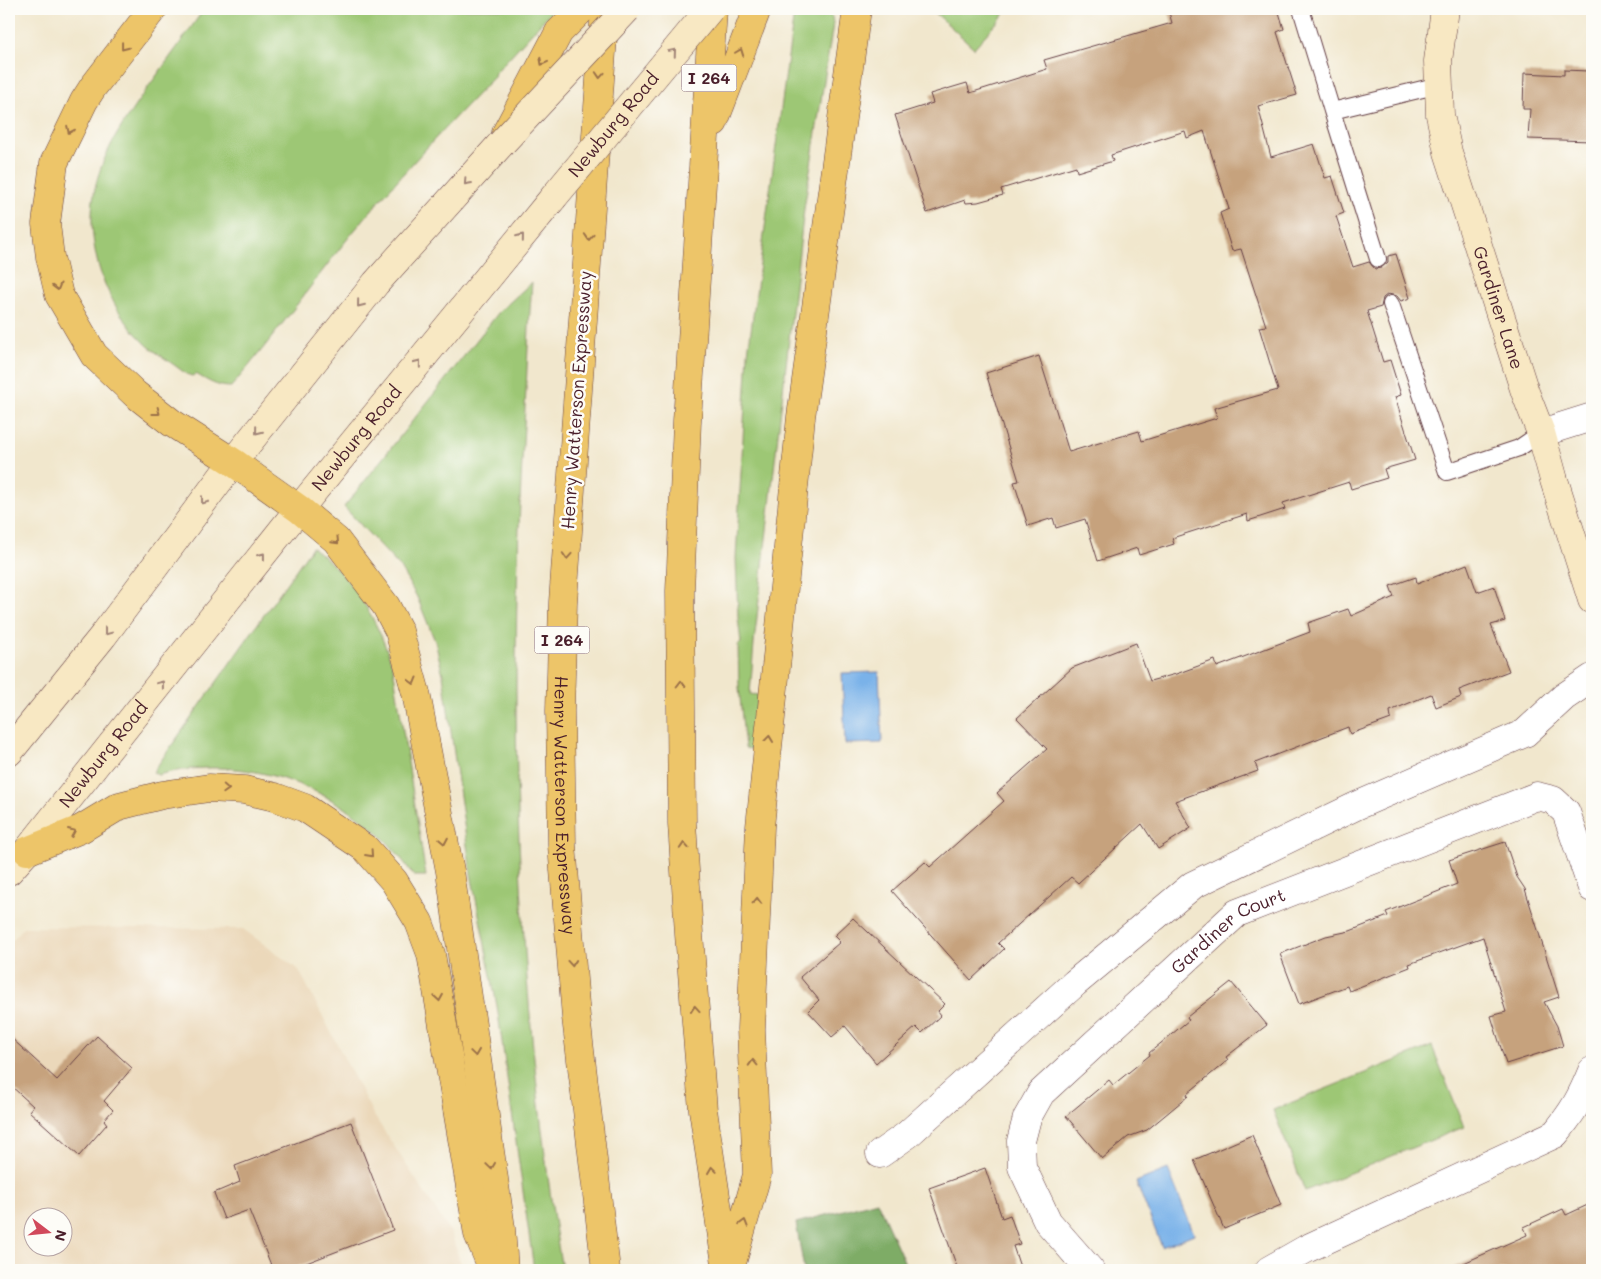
<svg xmlns="http://www.w3.org/2000/svg" width="1601" height="1279" viewBox="0 0 1601 1279" font-family="Mali,sans-serif">
	<rect width="100%" height="100%" fill="#fdfcf7"/>
	<filter id="ink" filterUnits="userSpaceOnUse"><feTurbulence type="fractalNoise" baseFrequency=".02" numOctaves="2"/><feDisplacementMap in="SourceGraphic" scale="10" xChannelSelector="R" yChannelSelector="G"/><feConvolveMatrix kernelMatrix="1 2 1 2 8 2 1 2 1" color-interpolation-filters="sRGB"/></filter>
	<filter id="wash" filterUnits="userSpaceOnUse"><feTurbulence type="fractalNoise" baseFrequency=".0096" numOctaves="4" result="noise"/><feDisplacementMap in="SourceGraphic" scale="20" xChannelSelector="R" yChannelSelector="G"/><feGaussianBlur stdDeviation="1.12" result="paint"/><feColorMatrix in="noise" values="0 0 0 0 0 0 0 0 0 0 0 0 0 0 0 0 0 1.4 0 .05"/><feComposite in="paint" operator="in"/></filter>
	<g filter="url(#wash)">
		<rect width="100%" height="100%" fill="#f1e7cd"/>
		<!-- built -->
		<path fill="#ebd8ba" fill-rule="evenodd" d="M24,927L243,929L299,970L373,1114L451,1233L463,1270H9V944ZM32,1216H62V1246H32Z"/>
		<!-- green -->
		<path fill="#9dc774" stroke="#747350" d="M204,9H552L551,12L494,74L495,76C444,128 395,181 349,237C309,287 273,339 231,387C217,387 208,381 196,374L192,376L186,374C173,363 156,354 144,342C122,321 106,293 98,264C79,188 107,145 149,86C168,60 186,35 204,9Z
			M804,9H826L832,17L833,24L804,209L754,643L750,694L758,695L751,749L745,748L739,688L738,645L741,643L738,618L736,558L748,353L793,20Z
			M931,9H1009L974,48Z
			M532,282C528,330 527,378 524,426C507,707 516,992 562,1270H534L497,1006L471,874L443,675L435,641L417,597L399,566L344,507L499,312Z
			M312,547C355,580 376,617 393,667L426,876H414C404,862 393,847 380,835C321,781 237,754 158,775L153,772Z
			M1432,1046L1464,1127L1305,1191L1273,1110Z"/>
		<!-- forest -->
		<path fill="#7eac66" stroke="#646648" d="M877,1201L908,1270H804L796,1223Z"/>
		<!-- water -->
		<path fill="#7ab2e9" stroke="#62688a" d="M879,672L882,743L845,744L842,673Z
			M1168,1169L1194,1234L1162,1247L1136,1182Z"/>
		<g id="blocks">
			<!-- building -->
			<path fill="#c6a27d" d="M1168,9H1278L1284,29L1277,32L1297,95L1258,106L1271,157L1314,144L1325,178L1332,176L1344,213L1336,216L1353,267L1369,262L1375,269L1381,268L1388,262V256L1396,254L1410,298L1401,301L1397,296L1388,294L1383,298L1381,307L1367,311L1383,362L1390,360L1401,395L1395,397L1415,460L1384,469L1387,478L1351,489L1349,482L1283,503L1285,509L1248,521L1247,514L1172,538L1174,544L1139,555L1137,548L1098,561L1085,519L1056,528L1053,518L1028,526L1014,482L1019,481L986,373L1039,356L1069,452L1139,431L1142,441L1217,418L1214,408L1278,390L1259,327L1266,326L1241,249L1232,251L1220,213L1229,209L1204,131L1187,138L1185,131L1111,155L1113,161L1077,172L1076,166L1001,189L1003,195L978,202L966,203L965,200L927,213L895,115L933,103L930,94L967,83L970,93L1047,69L1044,60L1172,23Z
				M1564,70L1588,71V78H1592V141L1528,139L1530,109H1523L1524,73L1564,75Z
				M1467,564L1477,592L1494,586L1505,621L1491,625L1509,671L1459,690L1461,697L1436,707L1431,694L1390,711L1391,719L1350,734L1348,727L1255,763L1258,771L1175,801L1191,828L1158,849L1142,824L1078,883L1071,877L998,943L1004,949L971,980L892,891L925,862L930,867L1004,801L997,793L1047,749L1017,718L1072,668L1136,643L1150,681L1176,674L1215,660L1217,667L1310,632L1308,623L1348,609L1351,616L1394,597L1390,586L1416,577L1417,584Z
				M1505,842L1517,877L1525,889L1559,997L1544,1002L1557,1026L1563,1046L1506,1064L1491,1016L1506,1012L1483,937L1409,964L1410,967L1349,991L1347,986L1299,1004L1280,954L1326,936L1350,931L1388,916L1386,912L1457,884L1449,860Z
				M853,918L945,1004L938,1011L941,1015L922,1033L916,1027L876,1063L845,1026L832,1037L808,1011L819,1000L800,977L840,942L834,936Z
				M1231,982L1267,1025L1226,1057L1228,1060L1187,1094L1188,1096L1170,1111L1147,1130L1128,1137L1102,1159L1066,1116L1109,1080L1113,1085L1150,1055L1149,1053L1189,1020L1187,1017Z
				M9,1036L57,1080L97,1036L132,1068L104,1101L113,1110L104,1120L107,1124L79,1156L29,1111L33,1106L9,1084Z
				M351,1122L393,1230L288,1270H273L249,1210L224,1219L214,1193L240,1182L235,1166Z
				M1252,1135L1281,1205L1224,1229L1194,1160Z
				M985,1168L1002,1218L1010,1215L1020,1244L1013,1246L1021,1270H958L929,1188Z
				M1592,1203V1270H1448L1527,1235L1524,1227L1563,1209L1566,1215Z"/>
		</g>
	</g>
	<g filter="url(#ink)">
		<use href="#blocks" fill-opacity="0" stroke="#633d43" stroke-width="1"/>
		<g fill="none" stroke-linecap="round" stroke-linejoin="round">
			<!-- lane casing -->
			<g stroke="#633d43" stroke-width="18">
				<path id="lane" d="M1301,9L1332,111
					M1378,259L1332,111L1439,85
					M1391,304L1447,472L1519,448L1541,433"/>
			</g>
			<!-- street casing -->
			<g stroke="#633d43" stroke-width="29">
				<g id="street">
					<path d="M1541,433L1592,417"/>
					<path d="M880,1154L907,1135L1075,983L1193,885L1356,806L1525,733L1564,697L1592,678"/>
					<path id="s1" d="M1090,1270L1048,1222L1022,1167L1021,1141L1027,1118L1041,1093L1237,913L1537,796L1553,800L1566,812L1592,888"/>
					<path d="M1269,1270L1306,1249L1555,1134C1573,1112 1581,1098 1592,1071"/>
				</g>
			</g>
			<!-- secondary casing -->
			<g stroke="#633d43" stroke-width="29">
				<g id="secondary">
					<path id="s2" d="M1445,9L1438,61L1440,115L1448,152L1525,392L1541,433L1554,480L1592,600"/>
					<path d="M9,752L103,636L233,462L376,283L500,145"/>
					<path id="s3" d="M9,871L27,851L299,509L553,198"/>
				</g>
			</g>
			<!-- highway casing -->
			<g stroke="#633d43" stroke-width="29">
				<g id="highway">
					<path d="M153,9L93,87L84,101L54,163L46,224L50,257L59,295L94,355L135,394L172,423L233,462L299,509L336,540L386,606L399,631L416,693L450,871L501,1228L504,1270"/>
					<path id="s4" d="M605,9L563,602L560,711L562,845L576,1017L606,1270"/>
					<path d="M713,9L687,421L680,591L682,823L689,934L703,1110L727,1270"/>
					<path d="M714,122L757,9"/>
					<path d="M506,133L559,32L582,9"/>
					<path d="M27,851L81,829L119,806L162,795L209,788L244,790L275,797L305,808L366,849L394,881L419,922L431,954L478,1234L493,1270"/>
					<path d="M730,1270L757,1175L751,1029L760,827L801,417L857,9"/>
				</g>
			</g>
			<!-- lane -->
			<use href="#lane" stroke="#fff" stroke-width="16"/>
			<!-- street -->
			<use href="#street" stroke="#fff" stroke-width="28"/>
			<!-- secondary -->
			<use href="#secondary" stroke="#f8e8c3" stroke-width="28"/>
			<!-- highway -->
			<use href="#highway" stroke="#edc569" stroke-width="28"/>
			<!-- secondary-bridge casing -->
			<g stroke="#633d43" stroke-width="29" stroke-linecap="butt">
				<g id="secondary-bridge">
					<path d="M500,145L627,9"/>
					<path id="s5" d="M553,198L710,9"/>
				</g>
			</g>
			<!-- secondary-bridge -->
			<use href="#secondary-bridge" stroke="#f8e8c3" stroke-width="28"/>
		</g>
		<!-- one-way arrows -->
		<defs><path id="oneway-chevron" d="M-2-3.5L2.5 0L-2 3.5" fill="none" stroke-width="1.6" stroke-linecap="round" stroke-linejoin="round" transform="scale(1.25)"/></defs>
		<g stroke="#9c724a">
			<use href="#oneway-chevron" transform="translate(124 47) rotate(128)"/>
			<use href="#oneway-chevron" transform="translate(740 52) rotate(-69)"/>
			<use href="#oneway-chevron" transform="translate(543 62) rotate(118)"/>
			<use href="#oneway-chevron" transform="translate(600 75) rotate(94)"/>
			<use href="#oneway-chevron" transform="translate(70 130) rotate(116)"/>
			<use href="#oneway-chevron" transform="translate(589 237) rotate(94)"/>
			<use href="#oneway-chevron" transform="translate(57 287) rotate(75)"/>
			<use href="#oneway-chevron" transform="translate(157 412) rotate(37)"/>
			<use href="#oneway-chevron" transform="translate(336 541) rotate(46)"/>
			<use href="#oneway-chevron" transform="translate(567 556) rotate(94)"/>
			<use href="#oneway-chevron" transform="translate(413 681) rotate(75)"/>
			<use href="#oneway-chevron" transform="translate(681 684) rotate(-90)"/>
			<use href="#oneway-chevron" transform="translate(769 739) rotate(-84)"/>
			<use href="#oneway-chevron" transform="translate(226 789) rotate(3)"/>
			<use href="#oneway-chevron" transform="translate(72 832) rotate(-23)"/>
			<use href="#oneway-chevron" transform="translate(444 841) rotate(79)"/>
			<use href="#oneway-chevron" transform="translate(684 846) rotate(-94)"/>
			<use href="#oneway-chevron" transform="translate(370 854) rotate(48)"/>
			<use href="#oneway-chevron" transform="translate(757 901) rotate(-88)"/>
			<use href="#oneway-chevron" transform="translate(572 963) rotate(85)"/>
			<use href="#oneway-chevron" transform="translate(439 998) rotate(81)"/>
			<use href="#oneway-chevron" transform="translate(695 1009) rotate(-95)"/>
			<use href="#oneway-chevron" transform="translate(475 1053) rotate(82)"/>
			<use href="#oneway-chevron" transform="translate(753 1063) rotate(-92)"/>
			<use href="#oneway-chevron" transform="translate(491 1166) rotate(82)"/>
			<use href="#oneway-chevron" transform="translate(712 1170) rotate(-98)"/>
			<use href="#oneway-chevron" transform="translate(744 1223) rotate(-74)"/>
		</g>
		<g stroke="#a18477">
			<use href="#oneway-chevron" transform="translate(673 52) rotate(-50)"/>
			<use href="#oneway-chevron" transform="translate(467 182) rotate(132)"/>
			<use href="#oneway-chevron" transform="translate(521 237) rotate(-51)"/>
			<use href="#oneway-chevron" transform="translate(360 304) rotate(129)"/>
			<use href="#oneway-chevron" transform="translate(418 363) rotate(-51)"/>
			<use href="#oneway-chevron" transform="translate(258 431) rotate(129)"/>
			<use href="#oneway-chevron" transform="translate(204 501) rotate(127)"/>
			<use href="#oneway-chevron" transform="translate(262 556) rotate(-52)"/>
			<use href="#oneway-chevron" transform="translate(107 632) rotate(127)"/>
			<use href="#oneway-chevron" transform="translate(161 684) rotate(-52)"/>
		</g>
	</g>
	<g text-anchor="middle" stroke-width="5" stroke-linejoin="round" paint-order="stroke">
		<!-- shield labels -->
		<g fill="#fdfcf7" stroke="#806168" stroke-width="1">
			<rect x="681.5" y="64.5" width="55" height="27" rx="4"/>
			<rect x="534.5" y="626.5" width="55" height="27" rx="4"/>
		</g>
		<g font-size="16" font-weight="bold" fill="#4a1f2b">
			<text x="709" y="84">I 264</text>
			<text x="562" y="646">I 264</text>
		</g>
		<!-- street labels -->
		<g font-size="18" fill="#4a1f2b" stroke="#fdfcf7">
			<text dy="6" stroke="none"><textPath href="#s5" startOffset="95">Newburg Road</textPath></text>
			<text dy="6" stroke="none"><textPath href="#s2" startOffset="308">Gardiner Lane</textPath></text>
			<text transform="translate(577 400) rotate(-86)" y="6">Henry Watterson Expressway</text>
			<text dy="6" stroke="none"><textPath href="#s3" startOffset="555">Newburg Road</textPath></text>
			<text dy="6" stroke="none"><textPath href="#s3" startOffset="150">Newburg Road</textPath></text>
			<text dy="6" stroke="none"><textPath href="#s4" startOffset="798">Henry Watterson Expressway</textPath></text>
			<text dy="6" stroke="none"><textPath href="#s1" startOffset="452">Gardiner Court</textPath></text>
		</g>
	</g>
	<!-- margin -->
	<rect width="1601" height="1279" fill="none" stroke="#fdfcf7" stroke-width="30"/>
	<!-- north arrow -->
	<g transform="translate(48 1232) rotate(106)"><circle r="24" fill="#fdfcf7" stroke="#b5a4a5"/>
	<path d="M0-4L9 19L0 12L-9 19Z" fill="#d1495b"/>
	<text y="-8" font-size="14" font-weight="bold" text-anchor="middle" fill="#4a1f2b">N</text>
	</g>
</svg>
